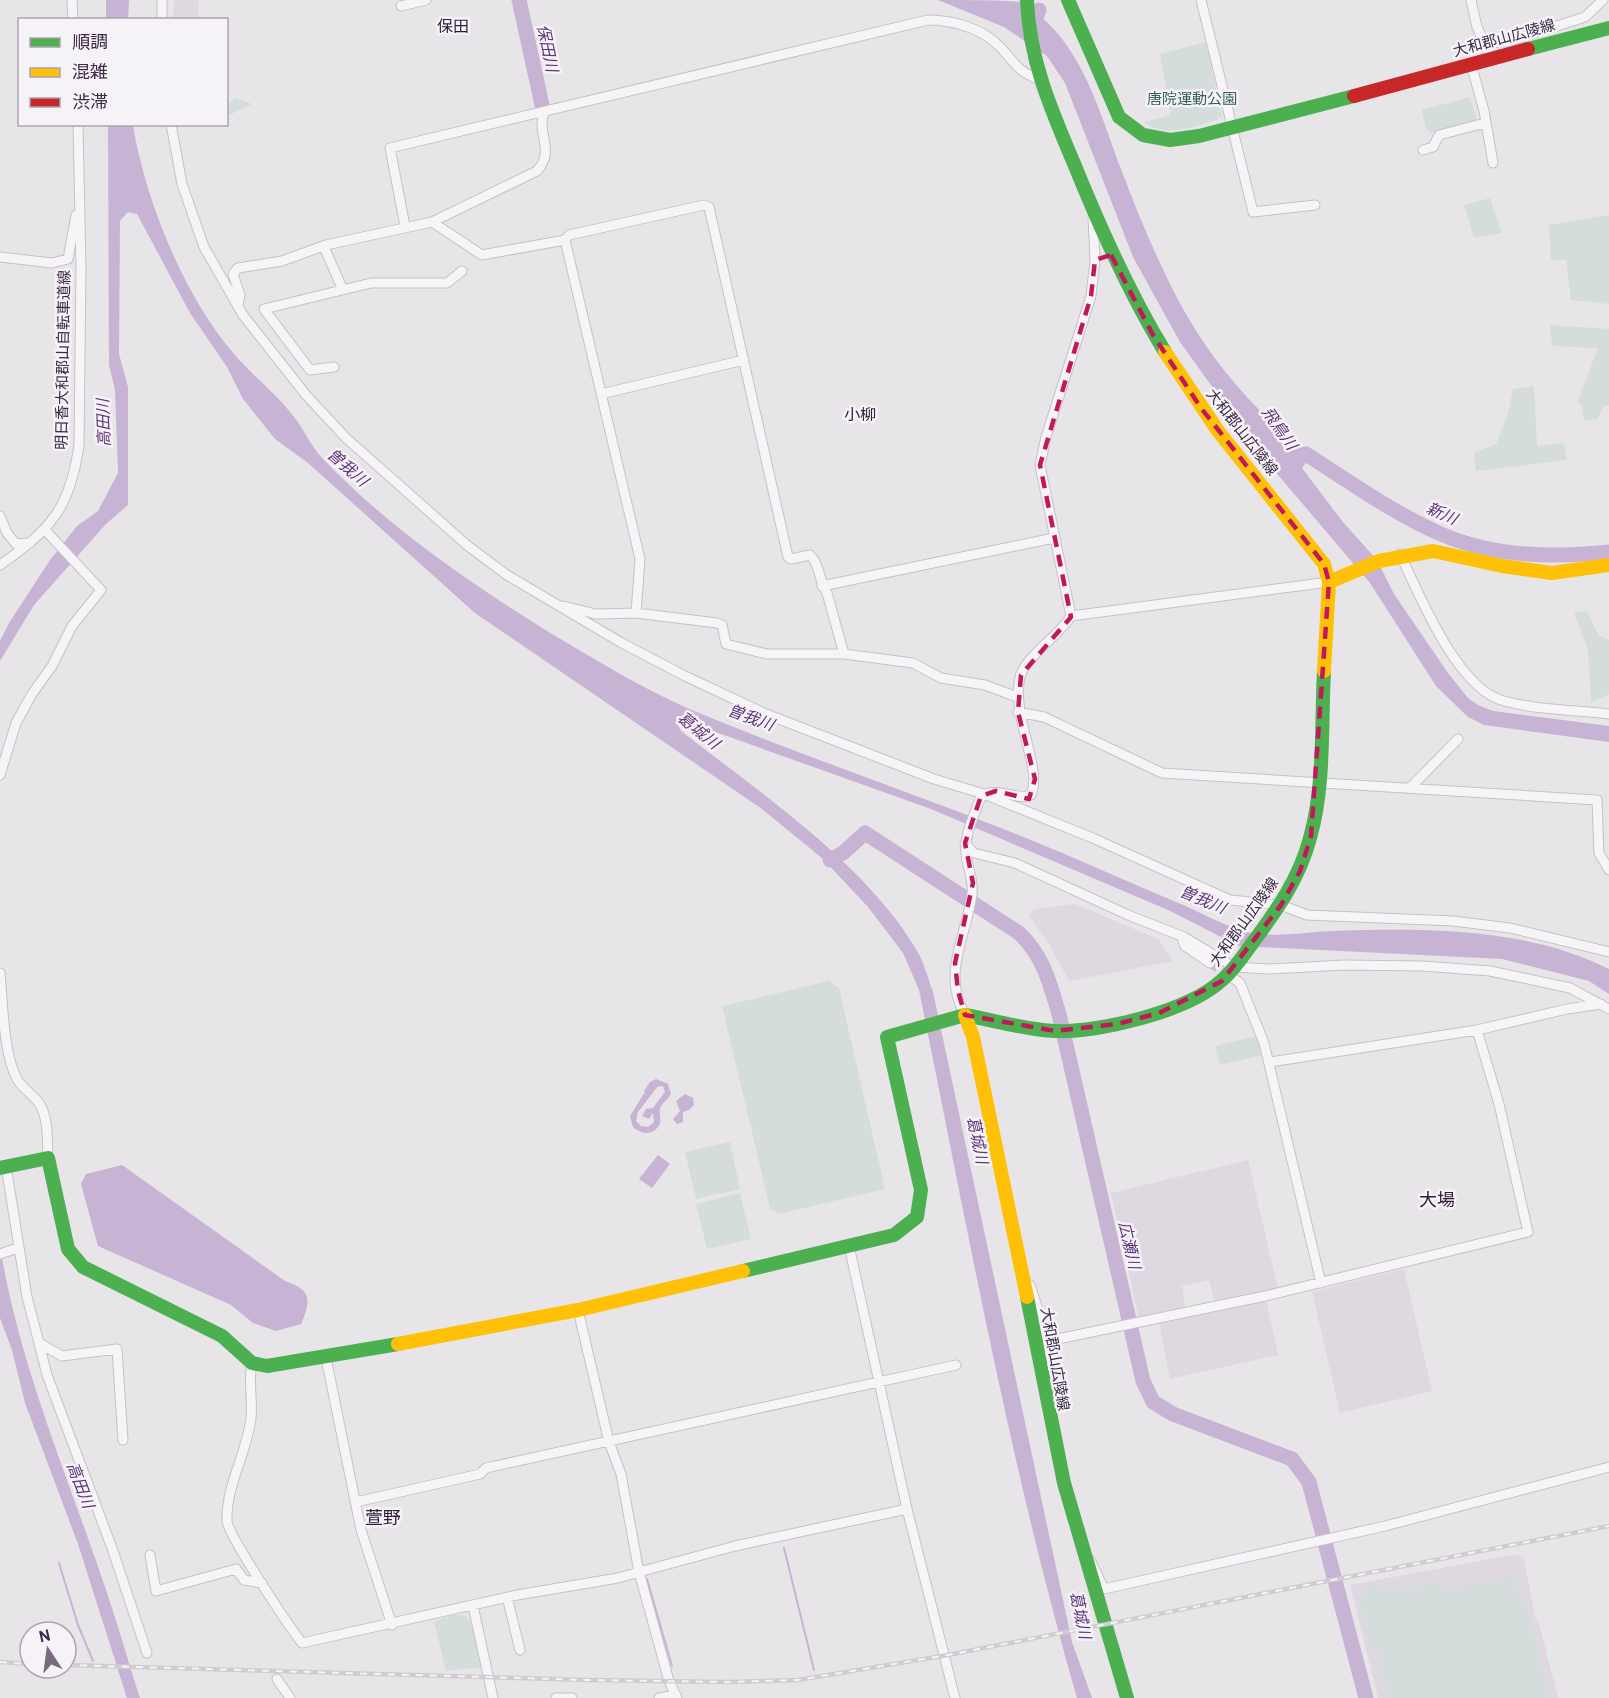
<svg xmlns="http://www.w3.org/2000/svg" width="1609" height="1698" viewBox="0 0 1609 1698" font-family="Overpass,'Noto Sans JP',sans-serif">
	<rect width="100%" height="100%" fill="#e8e5e9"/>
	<!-- built -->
	<path fill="#dfd8e1" d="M174,0H199L198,19H173Z
		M1075,904L1158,939L1173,961L1069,981L1049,944L1029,916L1031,911L1037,909Z
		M1248,1160L1278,1289L1215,1303L1209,1280L1182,1286L1186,1310L1139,1319L1111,1193Z
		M1404,1269L1432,1391L1340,1413L1312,1292Z
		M1266,1300L1278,1355L1170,1379L1159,1322Z
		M1517,1554L1524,1558L1535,1618L1539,1623L1558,1698H1549L1525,1595L1441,1591L1439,1582L1380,1591L1369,1586L1359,1602L1371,1651L1377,1650L1389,1698H1378L1350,1585Z"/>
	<!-- green -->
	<path fill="#d4dcdc" d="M1206,42L1222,117H1217L1218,120C1194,126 1165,139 1144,122L1171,115L1160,54Z
		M1470,97L1477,121L1430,133L1429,129L1426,130L1422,110Z
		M235,98L252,104L227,116V105Z
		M1490,198L1502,233L1474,238L1464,205Z
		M1609,215V304L1571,300L1566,260H1551L1549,225Z
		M1550,325L1609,329V405H1605L1597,419L1584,420L1582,406L1577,403L1598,348L1552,346Z
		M1534,386L1537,446L1564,443L1567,460L1476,471L1474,453L1496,444L1508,414L1513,389Z
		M1587,611L1598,635L1609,640V694L1591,703L1588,650L1574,612Z
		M829,981L839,988L885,1189L779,1214L770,1208L722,1006Z
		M1256,1036L1263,1055L1220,1065L1215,1046Z
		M730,1142L740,1189L696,1199L685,1152Z
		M740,1193L751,1239L707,1249L696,1204Z
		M1515,1576L1517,1590L1525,1595L1549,1698H1389L1377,1650L1371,1652L1359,1602L1369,1586L1379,1584L1380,1591L1440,1582L1442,1591Z
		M453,1615H464L473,1624L481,1667L446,1671L434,1622Z"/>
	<!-- water -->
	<path fill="#c7b3d4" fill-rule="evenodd" d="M106,0H129L128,19H106Z
		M938,0C953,0 1010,0 1020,2C1080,36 1098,108 1121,169C1135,207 1151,245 1169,282C1203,352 1250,409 1312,455L1302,468L1342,521L1377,560L1394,594L1448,673L1468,698L1478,705L1493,711L1609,726V742L1484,725L1468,717L1436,686L1370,583L1261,455L1180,342L1133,257L1065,83L1047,56L1004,27Z
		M108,125H133C145,200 184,296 234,354C252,375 274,392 291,413C303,427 310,445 322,458C388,527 471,584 552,634C596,660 640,687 687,708C799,755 914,793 1026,838C1076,858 1126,881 1176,902C1198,911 1220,924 1243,931C1273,939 1303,932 1333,931C1424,928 1526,927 1609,969V994L1589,981L1502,959L1239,946L1168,910L931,809L679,719L678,725L681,731C758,791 866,864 916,949C924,962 928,978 933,992L1072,1642L1092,1698H1077C1010,1466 967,1226 919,990L903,953L868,907L823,859L762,809L475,613L308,463L275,439L243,399L227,367L190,313L137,214L128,212L120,221L119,354L128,387V505L106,524L34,605L0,661V641L9,623L50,560L77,526L98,511L118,473L115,390L109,365Z
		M656,1079L668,1084L671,1094C668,1100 662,1102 660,1109C659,1114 661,1118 660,1123C655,1136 641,1135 633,1127L630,1116L645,1092L644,1091L650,1082ZM657,1087L663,1086L665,1092L653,1108L646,1109L642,1116L649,1119L653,1113L654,1122L648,1127L641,1126L636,1121L638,1112Z
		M685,1094L693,1098L694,1105L689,1110L683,1112V1122L677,1124L673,1119L680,1111L676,1101Z
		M658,1155L670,1164L652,1188L639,1179Z
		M122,1165L285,1281C312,1290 311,1300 301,1324L276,1331L253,1323L231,1305L98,1246L81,1184L86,1174Z
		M0,1246C20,1370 71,1483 110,1602C121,1634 129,1666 140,1698H127L78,1544L25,1403L12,1350L0,1318Z"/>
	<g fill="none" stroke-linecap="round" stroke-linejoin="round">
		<!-- stream -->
		<path stroke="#c7b3d4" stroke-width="2" d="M784,1548L814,1670
			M59,1563L78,1625L93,1661
			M647,1579L672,1666"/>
		<!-- river -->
		<path stroke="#c7b3d4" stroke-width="15" d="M519,0L542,105
			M1033,25L1039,10
			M1294,456L1306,454C1350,482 1393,513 1441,534C1493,557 1553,558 1609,552
			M830,860L843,853L865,833L1019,933C1043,955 1050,984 1059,1014L1143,1381L1153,1402L1173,1414L1292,1459L1309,1482L1366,1698"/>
		<!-- street-tunnel -->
		<path stroke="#c6c0c8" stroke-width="9" stroke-dasharray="9 4.5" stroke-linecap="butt" d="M1210,963L1230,976"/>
		<!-- street casing -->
		<g stroke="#c5c2c7" stroke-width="11">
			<path id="street" d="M72,0L73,20
				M1201,0L1253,212L1315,205
				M1471,0L1477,27L1491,59
				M401,6L426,0
				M162,20V0
				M1485,43L1507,42L1585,17L1603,0
				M1471,64L1484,111L1493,163
				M171,124L182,184L204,247L243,315L306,395L346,438L468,546L507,575L620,642L685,676L766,714L934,779L984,794L1095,839L1230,900L1281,905L1307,915L1453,921L1510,928L1609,952
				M1423,150L1433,147L1439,135L1485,123
				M1093,217L1095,260L1091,296L1046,437L1040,465L1071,616L1329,582
				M432,222L482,255L565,240L569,235L704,205L709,207L788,557L791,559L810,555C820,564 819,582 827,593L844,654
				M405,226L390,148L928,20C952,20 981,28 998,45C1016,62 1013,69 1040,80
				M565,240L640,559L636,613
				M324,247L343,290
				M0,257L52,263L68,259L76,215
				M238,306L240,295L233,274L238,268L282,261L326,245L432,222L537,171C556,149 536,135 544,113
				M334,367L310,370L264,309L371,283H447L462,271
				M601,394L744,360
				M0,516L7,533L16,544L30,543
				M1400,554C1419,594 1457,689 1504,701C1537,710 1575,710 1609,714
				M0,565C51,529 70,509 79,445L81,268L78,124
				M822,586L1054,538
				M563,606L596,614L636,613L717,623L722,625L726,644L767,654H844L913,663L941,678L985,685L1017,697
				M1018,712L1044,717L1162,773L1597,800L1599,853L1609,870
				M0,775L16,723L32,694L52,666L72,626L101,590L45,530
				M1410,788L1458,739
				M965,843L974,853L1015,863L1128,915L1184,937L1234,967L1269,969L1344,965L1422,966L1490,971L1570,988L1609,1009
				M1181,936L1185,946L1210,963
				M0,973C3,1002 3,1053 17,1079C22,1088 33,1095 39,1103C49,1119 47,1140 48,1158
				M1230,976L1240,983L1264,1043L1321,1283
				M965,1015C941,973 967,935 972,894C974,879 967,868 966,853C964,834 975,814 981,796C999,786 1014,801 1031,795C1043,769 1011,717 1020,677C1025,657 1059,636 1071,616
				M1270,1062L1477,1030L1567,1009L1601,1004
				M6,1166L27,1297L39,1343L62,1356L117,1349L123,1440
				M849,1246L907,1509L955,1698
				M0,1254L18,1248
				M1030,1285C1044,1327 1057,1367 1051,1411
				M1048,1341L1265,1296L1528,1232L1499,1104L1477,1030
				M39,1343L47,1375L112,1548L147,1653
				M326,1358L361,1530L392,1625
				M252,1363C248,1381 253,1399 251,1418C247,1453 226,1485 227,1521C228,1535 290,1628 302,1643L517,1595L618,1578L639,1572L621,1474L609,1442L578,1310
				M356,1502L480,1474L486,1468L956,1365
				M150,1555L156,1591L236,1569L244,1580L262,1583
				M1090,1560L1104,1589L1385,1526L1609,1467
				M507,1597L520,1650
				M473,1606L493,1698
				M277,1679L290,1698
				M556,1698H572
				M659,1698L676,1695
				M677,1698L669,1681L639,1572L735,1546L907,1509"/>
		</g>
		<!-- street -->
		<use href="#street" stroke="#f6f4f6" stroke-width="9"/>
		<!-- fast -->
		<path stroke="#4caf50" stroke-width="14" d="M1027,0C1029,60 1052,112 1075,166C1101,230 1129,293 1165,352
			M1068,0L1119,117L1143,135L1170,140L1199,136L1354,96
			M1528,49L1609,28
			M965,1015C994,1020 1025,1030 1055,1031C1099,1033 1189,1011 1222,980C1233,971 1242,957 1251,945C1276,911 1299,880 1310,838C1325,786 1321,725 1324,671
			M0,1168L48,1158L68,1249L83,1267L222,1336L252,1363L267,1366L398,1344
			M743,1271L894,1235L917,1217L921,1190L887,1037L965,1015
			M1027,1297L1064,1483L1127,1698"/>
		<!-- slow -->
		<path stroke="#ffc107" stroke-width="14" d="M1165,352L1218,431L1324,564L1329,582L1324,671
			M1329,582L1379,561L1433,551L1502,566L1552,573L1609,565
			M965,1015L973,1037L1027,1297
			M398,1344L578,1310L743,1271"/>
		<!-- jam -->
		<path stroke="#c62828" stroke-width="14" d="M1354,96L1528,49"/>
		<!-- rail casing -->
		<g stroke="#d0cdd1" stroke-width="4.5">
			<path id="rail" d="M0,1662L30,1664
				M66,1665L588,1680L728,1682L798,1680L948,1655L1609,1526"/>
		</g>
		<!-- rail -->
		<use href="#rail" stroke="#f6f3f8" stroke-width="2" stroke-dasharray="7" stroke-linecap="butt"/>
	</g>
	<!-- marked area -->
	<path fill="none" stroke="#c2185b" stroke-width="4.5" stroke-dasharray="12 8" stroke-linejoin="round" d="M1111,255L1153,335L1201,408L1324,564L1329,582L1311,836L1300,871L1281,905L1222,981L1159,1013L1117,1024L1055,1031L965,1015L958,991L955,963L973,883L965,843L981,796L996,791L1029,799L1035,779L1018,712L1021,675L1071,617L1040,465L1091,296L1095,260Z"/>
	<g text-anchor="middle" stroke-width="5" stroke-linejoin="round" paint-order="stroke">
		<!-- street labels -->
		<g font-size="15" fill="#3d2a44" stroke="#f6f3f8">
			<text transform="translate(1504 38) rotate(-15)" y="5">大和郡山広陵線</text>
			<text transform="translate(63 360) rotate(-89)" y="5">明日香大和郡山自転車道線</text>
			<text transform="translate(1242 432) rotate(52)" y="5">大和郡山広陵線</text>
			<text transform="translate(1244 922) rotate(-54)" y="5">大和郡山広陵線</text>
			<text transform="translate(1055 1359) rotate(80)" y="5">大和郡山広陵線</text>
		</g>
		<!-- park labels -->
		<g font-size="15" fill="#37605c" stroke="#f6f3f8">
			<text x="1192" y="104">唐院運動公園</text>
		</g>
		<!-- neighbourhood labels -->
		<g font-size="16" fill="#2f1c35" stroke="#f6f3f8">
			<text x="453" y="32">保田</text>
			<text x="860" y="420">小柳</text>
		</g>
		<!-- water labels -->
		<g font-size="16" font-style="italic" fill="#603478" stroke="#f6f3f8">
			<text transform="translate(548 48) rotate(78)" y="6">保田川</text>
			<text transform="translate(103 423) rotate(-92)" y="6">高田川</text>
			<text transform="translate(1280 428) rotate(55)" y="6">飛鳥川</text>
			<text transform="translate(348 467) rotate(41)" y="6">曽我川</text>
			<text transform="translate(1442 513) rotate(24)" y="6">新川</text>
			<text transform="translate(751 717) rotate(20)" y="6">曽我川</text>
			<text transform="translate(699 730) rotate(39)" y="6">葛城川</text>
			<text transform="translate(1203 899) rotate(23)" y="6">曽我川</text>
			<text transform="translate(978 1140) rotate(78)" y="6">葛城川</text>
			<text transform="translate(1130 1245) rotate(77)" y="6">広瀬川</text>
			<text transform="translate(81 1485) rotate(69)" y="6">高田川</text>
			<text transform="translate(1081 1615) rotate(78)" y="6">葛城川</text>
		</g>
		<!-- quarter labels -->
		<g font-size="18" fill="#2f1c35" stroke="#f6f3f8">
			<text x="1437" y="1206">大場</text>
			<text x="383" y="1524">萱野</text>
		</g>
	</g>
	<!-- legend -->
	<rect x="18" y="18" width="210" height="108" fill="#f6f3f8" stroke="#aca3b0" stroke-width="1.5"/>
	<rect x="30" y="38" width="30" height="9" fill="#4caf50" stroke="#aca3b0" stroke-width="1.5"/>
	<text x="72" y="48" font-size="18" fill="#3d2a44">順調</text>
	<rect x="30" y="68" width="30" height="9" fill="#ffc107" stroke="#aca3b0" stroke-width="1.5"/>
	<text x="72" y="78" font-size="18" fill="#3d2a44">混雑</text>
	<rect x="30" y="98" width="30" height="9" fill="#c62828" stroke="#aca3b0" stroke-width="1.5"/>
	<text x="72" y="108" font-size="18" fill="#3d2a44">渋滞</text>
	<!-- north arrow -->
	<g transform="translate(48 1650) rotate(347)"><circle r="28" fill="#f6f3f8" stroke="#aca3b0" stroke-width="1.5"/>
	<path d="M0-4.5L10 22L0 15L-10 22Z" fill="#796b7e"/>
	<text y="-9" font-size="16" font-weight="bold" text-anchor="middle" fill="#3d2a44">N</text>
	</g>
</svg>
